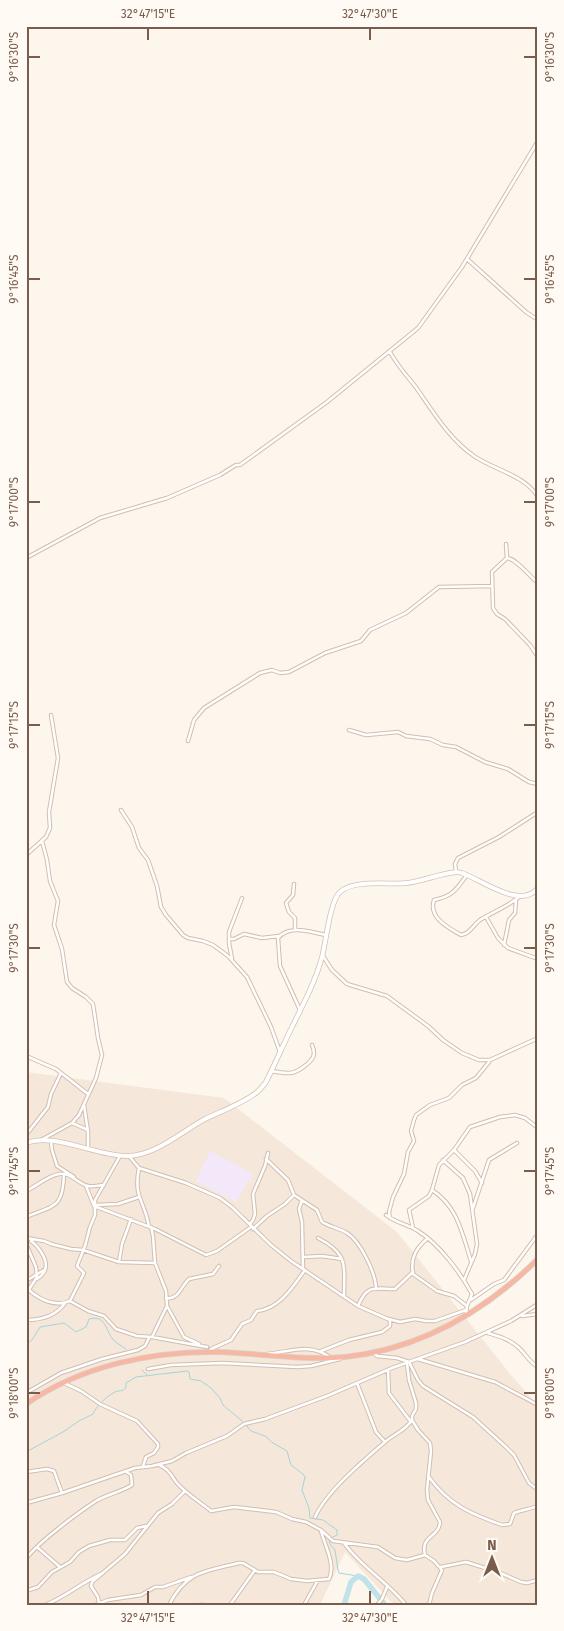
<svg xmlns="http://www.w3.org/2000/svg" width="564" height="1631" viewBox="0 0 564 1631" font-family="'Fira Sans',sans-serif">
	<rect width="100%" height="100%" fill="#fdf6ec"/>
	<!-- residential -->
	<path fill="#f5e8da" d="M26,1072L224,1098L397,1232L511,1375L538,1406V1605H394L345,1552L320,1605H26Z"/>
	<!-- education -->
	<path fill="#f3e8fa" d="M210,1151L253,1174L236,1202L196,1181Z"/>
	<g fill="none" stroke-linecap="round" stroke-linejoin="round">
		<!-- stream -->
		<path stroke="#a5d3da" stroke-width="1" d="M26,1341L28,1343L32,1340L40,1327L64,1323L76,1332L86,1327L89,1319C106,1315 105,1329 112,1338C115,1343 121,1345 126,1349
			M142,1370L147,1375
			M26,1452L63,1432L79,1421L93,1414C96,1406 107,1396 115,1392C119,1390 122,1392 126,1388V1383L136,1377L187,1371L189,1372L190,1379L201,1381L211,1388L220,1398L223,1405L241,1420L251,1431L265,1436L273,1443L287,1451L291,1465L303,1474L305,1477L302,1490L309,1508L310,1518L323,1520L337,1530V1535L329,1539L330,1544L335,1550L338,1570L339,1573L358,1576"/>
		<!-- river -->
		<path stroke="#bfe3e8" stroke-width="5.5" d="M344,1605L351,1582L358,1576L364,1579L385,1605"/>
		<!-- street casing -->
		<g stroke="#d1beb0" stroke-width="4.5">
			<path id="street" d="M467,259L526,312L538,320
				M390,352C397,365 406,375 415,386C432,410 449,439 474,456C494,470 525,475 538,497
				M506,544L507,558L492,572L493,608L497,614L505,619L530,645L538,657
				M26,558L100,518L167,498L220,475L236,465H240L327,402L418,328L462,267L538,141
				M507,558C517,559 529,576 538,583
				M349,730L366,735L398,732L406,736L430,739L443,745L456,747L485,762L508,769L529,782L538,784
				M188,741L194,720L204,708L260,673L272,670L280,673L289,672L325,653L361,641L370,630L406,613L439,587L492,586
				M121,810L132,827L139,848L148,860L157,886L161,907L166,915L183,935L188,938L203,941L213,945L228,956L247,977L271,1027L280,1052
				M42,841L47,860L50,881L58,901L54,925L62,949L67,982L72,988L86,997L93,1004L98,1038L102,1055L96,1078L79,1115L72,1123L43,1139
				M26,855L46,837L50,828L49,812L58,758L51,715
				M456,871L455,864L458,858L499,837L538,812
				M467,875C456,889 454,896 434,900C428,918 449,928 461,935C470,934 473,925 480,920C493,912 507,907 519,897
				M294,884L293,895L286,903L289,912L295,918V930
				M486,917L498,938L508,948L538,959
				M229,939H234L244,934L262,938L279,936
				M504,945L509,920L515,913L516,900
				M323,956L332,970L347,984L387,996L428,1026L443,1040L462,1053L479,1060H490L538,1038
				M232,959L229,943V932L242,898
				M300,1010L280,966L278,938C290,924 310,932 326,935
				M26,1056L56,1069L88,1094
				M271,1071C277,1072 283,1073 288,1073C296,1074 313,1062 314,1054C314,1052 313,1047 312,1045
				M84,1105L88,1132V1149
				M72,1123L88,1130
				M26,1135L48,1107L51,1094L61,1073
				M51,1141L52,1150L57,1166L74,1177
				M129,1156L139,1168L186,1183L220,1198L233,1208L271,1245L291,1261L358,1306L390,1320V1326L382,1332L349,1340L321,1351
				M266,1159L288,1180L294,1195L317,1210L322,1222C330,1227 339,1228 347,1233C360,1241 376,1273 376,1289
				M443,1160L463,1178L470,1194L477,1244L475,1254L464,1280
				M139,1168C133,1198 145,1201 149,1227
				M482,1183L475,1171L454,1150L470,1127L500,1117L515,1115L525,1118L538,1128
				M86,1186L94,1206L155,1229L206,1255L217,1251L251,1227
				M432,1190C458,1207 462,1233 471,1261
				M26,1191C37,1186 47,1176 59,1174C71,1172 78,1184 88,1186C93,1187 99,1185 104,1185
				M302,1200L299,1209L302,1222L303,1269
				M95,1205L118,1204L139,1197
				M473,1208L489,1160L517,1143
				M386,1215C398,1224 407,1224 418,1231C439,1244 460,1272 472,1294L467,1306L466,1314
				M26,1217C54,1205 63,1209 64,1174
				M390,1218L389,1212L393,1197L404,1174L408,1152L414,1141L411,1131L414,1120L416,1115L430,1105L449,1098L462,1085L476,1078L489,1062
				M250,1224L253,1220L255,1214L253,1194L265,1166L268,1153
				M151,1227L153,1236L155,1263L166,1291L167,1306L184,1337L199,1344
				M413,1228L409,1210L429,1196L432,1190L439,1165L454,1150
				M253,1229L267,1216L285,1204L294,1195
				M26,1238L44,1241L51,1244L71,1249L83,1250L119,1262L155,1263
				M318,1238C349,1254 344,1265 344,1296
				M428,1238C416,1248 410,1258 413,1274L437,1291L454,1296L467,1306
				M31,1241C38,1246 49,1260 45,1270C44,1273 40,1277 37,1279
				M26,1244L36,1267L37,1277L26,1294
				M304,1257L322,1256L342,1259
				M119,1262L122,1244L131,1219
				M26,1281L44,1270
				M29,1290C40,1300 55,1307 70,1301L88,1311L104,1316L116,1329L137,1336L152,1337L207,1347
				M166,1298C179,1300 181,1286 189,1279L213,1274L219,1266
				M471,1300L494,1284L504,1280L538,1234
				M70,1301L84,1273L77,1266L85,1246L90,1227L95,1215V1200L120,1156
				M358,1306C367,1284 374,1289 395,1289L413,1272
				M522,1316L538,1314
				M389,1319L400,1322L415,1319L426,1321H435L466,1310
				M26,1320C42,1320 56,1316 65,1303
				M488,1333C498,1336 509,1339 518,1347C525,1353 529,1362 538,1367
				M152,1337L167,1306
				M211,1349L231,1340L242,1324L251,1320L257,1311C279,1309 293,1287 305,1270
				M374,1353L377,1356L397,1358L409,1362L418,1380L423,1386L473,1417L507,1448L514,1455L529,1483L538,1490
				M267,1354C290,1352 311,1342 331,1358
				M418,1359L495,1382L538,1405
				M407,1363L409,1380L416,1403V1409L412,1416V1420L418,1430L430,1443L431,1451L427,1490L428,1500L440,1522C439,1538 420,1535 425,1555L434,1561L442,1570L432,1593L429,1605
				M148,1369L171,1365L222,1363L297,1367L311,1366L340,1359
				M388,1370L389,1393L411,1422
				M64,1383L81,1391L100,1404L137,1421L158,1444V1447L154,1453L146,1457L143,1466
				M357,1383L376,1432L385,1442
				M26,1393L61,1373L102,1359L138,1350L145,1346L149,1338
				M159,1465C168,1468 171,1475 176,1482C186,1494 199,1501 211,1511L234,1507L276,1512L292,1519L306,1522L321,1530L333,1541L378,1547L395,1558L407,1560L425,1555
				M26,1472L47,1469L54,1471L62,1493
				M429,1477C449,1505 471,1514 502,1525L510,1524L514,1513C522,1510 530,1509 538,1506
				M26,1503L62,1493L135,1468L152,1466L172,1461L186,1453L227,1436L244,1424L265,1419L327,1396L392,1368L465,1342L511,1321L538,1304
				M315,1517C327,1491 363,1461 385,1442C394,1434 405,1431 412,1420
				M344,1543C361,1567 388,1582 406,1605
				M37,1547L60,1567
				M26,1559C37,1543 79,1512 96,1501C108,1494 121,1492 132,1485L131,1475L125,1471
				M441,1567L466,1562L498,1572L521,1582L527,1583L538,1580
				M26,1591L38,1587L52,1572L70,1562L79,1552L89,1546L110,1540H125L137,1528L146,1526
				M99,1603L98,1597L91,1586L92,1582L125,1554L158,1513L172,1504L185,1491
				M45,1605C65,1597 81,1583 101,1574
				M95,1605L108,1600L141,1595L155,1587H163L191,1577
				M169,1605C186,1571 206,1571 239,1563H243L258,1572H274L291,1579L307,1581L329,1579C336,1565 325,1546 321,1531
				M199,1605H205
				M230,1605L255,1570
				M304,1605L318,1580
				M377,1605L382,1599L387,1587"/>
		</g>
		<!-- secondary casing -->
		<g stroke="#d6c0b0" stroke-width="5.5">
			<path id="secondary" d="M26,1143C55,1132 95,1156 127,1156C155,1156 181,1132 205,1119C222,1111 241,1104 256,1093C260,1090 263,1086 266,1082C275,1064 283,1045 292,1027C303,1005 316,980 322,957C326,942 330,901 340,892C354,879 389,885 407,883C421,882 452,869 462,873C482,880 521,910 538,888"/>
		</g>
		<!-- highway casing -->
		<g stroke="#dad1cd" stroke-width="6">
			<path id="highway" d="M26,1404C81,1366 151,1351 217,1352C260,1353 302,1361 345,1357C420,1349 485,1311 538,1259"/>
		</g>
		<!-- street -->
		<use href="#street" stroke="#fff" stroke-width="2.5"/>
		<!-- secondary -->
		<use href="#secondary" stroke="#fff" stroke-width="4"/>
		<!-- highway -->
		<use href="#highway" stroke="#f7b7a3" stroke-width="4.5"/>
	</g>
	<!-- ticks -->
	<path fill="none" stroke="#7a5c4d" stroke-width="2" d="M148,28V40M370,28V40M28,57H40M524,57H536M28,279H40M524,279H536M28,502H40M524,502H536M28,725H40M524,725H536M28,948H40M524,948H536M28,1171H40M524,1171H536M28,1393H40M524,1393H536M148,1591V1604M370,1591V1604"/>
	<!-- border -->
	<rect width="564" height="1631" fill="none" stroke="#fffaf3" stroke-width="55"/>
	<!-- north arrow -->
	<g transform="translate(492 1558)" stroke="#fffaf3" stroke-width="4" paint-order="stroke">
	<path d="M0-4L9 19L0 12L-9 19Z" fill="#7a5c4d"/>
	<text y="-8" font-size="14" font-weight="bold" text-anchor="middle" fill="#7a5c4d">N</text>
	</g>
	<rect x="28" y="28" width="508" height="1576" fill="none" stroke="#7a5c4d" stroke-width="2"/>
	<g font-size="12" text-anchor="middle" fill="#7a5c4d">
		<text x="148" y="18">32°47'15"E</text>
		<text x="370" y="18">32°47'30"E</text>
		<text transform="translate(14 57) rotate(-90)" y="4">9°16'30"S</text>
		<text transform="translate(550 57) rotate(-90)" y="4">9°16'30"S</text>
		<text transform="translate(14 279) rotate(-90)" y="4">9°16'45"S</text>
		<text transform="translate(550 279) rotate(-90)" y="4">9°16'45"S</text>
		<text transform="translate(14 502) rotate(-90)" y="4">9°17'00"S</text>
		<text transform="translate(550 502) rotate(-90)" y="4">9°17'00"S</text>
		<text transform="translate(14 725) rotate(-90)" y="4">9°17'15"S</text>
		<text transform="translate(550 725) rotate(-90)" y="4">9°17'15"S</text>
		<text transform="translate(14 948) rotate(-90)" y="4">9°17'30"S</text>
		<text transform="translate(550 948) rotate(-90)" y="4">9°17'30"S</text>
		<text transform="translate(14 1171) rotate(-90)" y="4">9°17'45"S</text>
		<text transform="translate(550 1171) rotate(-90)" y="4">9°17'45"S</text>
		<text transform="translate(14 1393) rotate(-90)" y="4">9°18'00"S</text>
		<text transform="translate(550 1393) rotate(-90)" y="4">9°18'00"S</text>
		<text x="148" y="1622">32°47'15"E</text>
		<text x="370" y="1622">32°47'30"E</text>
	</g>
</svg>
